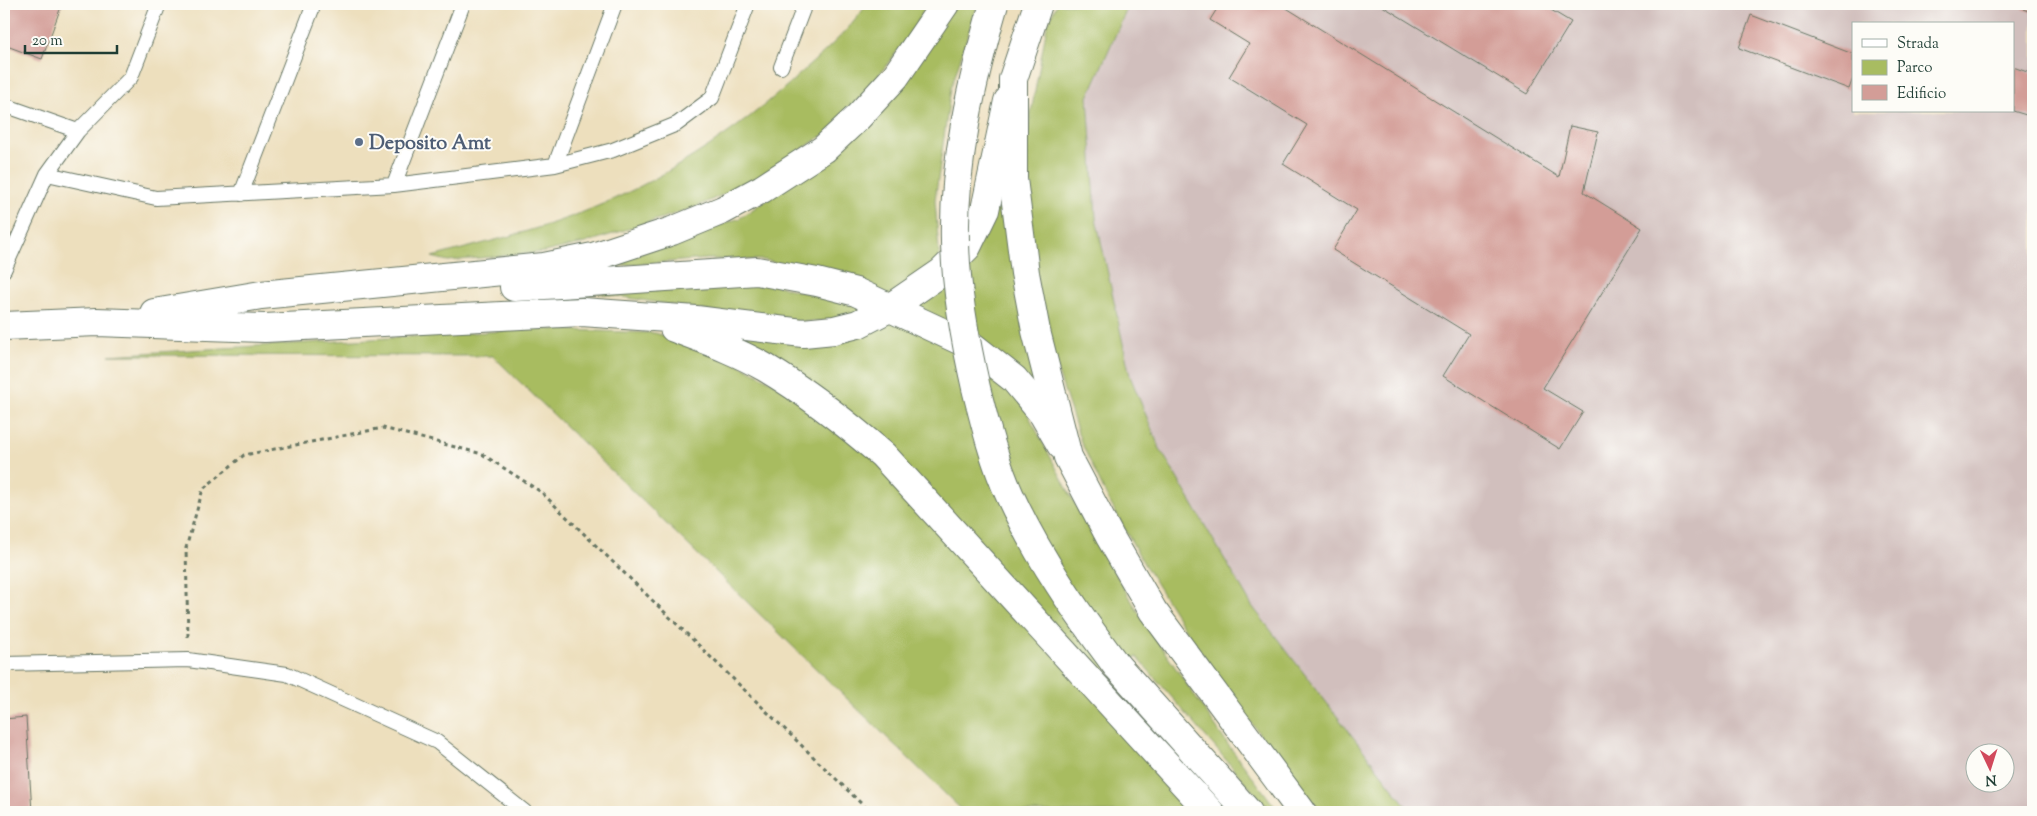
<svg xmlns="http://www.w3.org/2000/svg" width="2037" height="816" viewBox="0 0 2037 816" font-family="'Sorts Mill Goudy',serif">
	<rect width="100%" height="100%" fill="#fdfcf7"/>
	<filter id="ink" filterUnits="userSpaceOnUse"><feTurbulence type="fractalNoise" baseFrequency=".02" numOctaves="2"/><feDisplacementMap in="SourceGraphic" scale="10" xChannelSelector="R" yChannelSelector="G"/><feConvolveMatrix kernelMatrix="1 2 1 2 8 2 1 2 1" color-interpolation-filters="sRGB"/></filter>
	<filter id="wash" filterUnits="userSpaceOnUse"><feTurbulence type="fractalNoise" baseFrequency=".0096" numOctaves="4" result="noise"/><feDisplacementMap in="SourceGraphic" scale="20" xChannelSelector="R" yChannelSelector="G"/><feGaussianBlur stdDeviation="1.12" result="paint"/><feColorMatrix in="noise" values="0 0 0 0 0 0 0 0 0 0 0 0 0 0 0 0 0 1.4 0 .05"/><feComposite in="paint" operator="in"/></filter>
	<g filter="url(#wash)">
		<rect width="100%" height="100%" fill="#eddfbd"/>
		<!-- industrial -->
		<path fill="#d1bfbd" fill-rule="evenodd" d="M1129,4H2033V812H1411L1252,606L1159,447L1130,376L1096,218L1088,97ZM1853,24H2013V111H1853ZM1974,754H2004V784H1974Z"/>
		<!-- green -->
		<path fill="#a8bc61" stroke="#647c4a" d="M867,4H928L905,41L866,92L828,132L759,178L696,207L585,243L544,252L448,261L432,257C479,244 527,233 573,216C658,184 736,134 802,72C826,50 849,31 867,4Z
			M957,4H978L951,88L935,200L940,264L890,296L765,260L708,259L599,267L740,218L772,196Z
			M1057,4H1129L1088,97L1096,218L1130,376L1159,447L1252,606L1411,812H1322L1263,739L1186,631L1144,564L1107,497L1081,442L1053,357L1034,273L1023,174L1029,124L1047,25Z
			M1005,182L1042,394L911,308Z
			M751,279L869,309L836,320L783,323L598,293Z
			M893,317L992,370L1022,403L1082,517L1143,620L1226,742L1279,812H1271L1137,657L1098,672L813,385L734,335Z
			M535,329L655,333L716,352L778,385L871,456L1198,812H964L493,356L109,355Z"/>
		<g id="blocks">
			<!-- building -->
			<path fill="#d39d97" d="M4,4H62L42,59L4,45Z
				M1220,4H1280L1559,177L1570,126L1598,132L1584,192L1642,228L1543,388L1583,412L1560,449L1443,376L1469,334L1333,250L1357,210L1283,164L1307,125L1229,77L1249,44L1210,20Z
				M1379,4H1541L1571,22L1527,94Z
				M2025,4H2033V13L2023,9Z
				M1751,15L1853,54V78L1849,89L1739,48Z
				M2013,67L2033,74V117L2013,111Z
				M26,717L32,812H4V719Z"/>
		</g>
	</g>
	<g filter="url(#ink)">
		<use href="#blocks" fill-opacity="0" stroke="#677664" stroke-width="1"/>
		<g fill="none" stroke-linecap="round" stroke-linejoin="round">
			<!-- service casing -->
			<g stroke="#677664" stroke-width="16">
				<path id="service" d="M781,67L805,4
					M4,105L78,131
					M555,165L615,4
					M47,174L156,198L394,185L555,165L613,150L677,124L712,98L748,4
					M394,185L463,4
					M241,194L314,4
					M4,270L47,174L78,131L131,77L159,4
					M4,664L188,660L287,674L437,742L525,812"/>
			</g>
			<!-- tertiary casing -->
			<g stroke="#677664" stroke-width="30">
				<path id="tertiary" d="M514,287L757,271L817,282L856,292L972,346L1014,379L1043,414L1061,445
					M154,313L261,295L544,267L593,257L672,231L723,210L762,189L824,149L858,117L895,77L945,4
					M4,326L97,322L265,328L582,312L696,320L803,333L834,330L858,324L891,307L942,272L967,247L985,210L1008,101
					M674,328C705,340 737,351 766,368C808,393 846,423 883,455L1210,812"/>
			</g>
			<!-- secondary casing -->
			<g stroke="#677664" stroke-width="30">
				<path id="secondary" d="M1038,4L1013,79V179L1025,273L1036,331L1068,457L1110,537L1153,611L1302,812
					M1116,665L1248,812"/>
			</g>
			<!-- path -->
			<path stroke="#677664" stroke-width="3" stroke-dasharray="4 4" stroke-linecap="butt" d="M188,637L186,548L203,489L244,455L383,428L482,454L541,492L870,812"/>
			<!-- service -->
			<use href="#service" stroke="#fff" stroke-width="14"/>
			<!-- tertiary -->
			<use href="#tertiary" stroke="#fff" stroke-width="28"/>
			<!-- secondary -->
			<use href="#secondary" stroke="#fff" stroke-width="28"/>
			<!-- secondary-bridge casing -->
			<g stroke="#677664" stroke-width="30" stroke-linecap="butt">
				<path id="secondary-bridge" d="M994,4C972,80 953,162 955,242C956,291 965,340 976,388C985,424 994,461 1010,496C1038,557 1076,612 1116,665"/>
			</g>
			<!-- secondary-bridge -->
			<use href="#secondary-bridge" stroke="#fff" stroke-width="28"/>
		</g>
	</g>
	<!-- markers -->
	<circle fill="#5c6f8a" stroke="#fdfcf7" stroke-width="2" cx="359" cy="142" r="5"/>
	<g text-anchor="middle" stroke-width="4" stroke-linejoin="round" paint-order="stroke">
		<!-- service labels -->
		<g font-size="20" font-weight="bold" fill="#4e5e75" stroke="#fdfcf7" text-anchor="start">
			<text x="369" y="149">Deposito Amt</text>
		</g>
	</g>
	<!-- margin -->
	<rect width="2037" height="816" fill="none" stroke="#fdfcf7" stroke-width="20"/>
	<!-- legend -->
	<rect x="1852" y="22" width="162" height="90" fill="#fdfcf7" stroke="#a4b0a9"/>
	<rect x="1862" y="39" width="25" height="8" fill="#ffffff" stroke="#a4b0a9"/>
	<text x="1897" y="48" font-size="15" fill="#1f3d34">Strada</text>
	<rect x="1862" y="60" width="25" height="15" fill="#a8bc61" stroke="#a4b0a9"/>
	<text x="1897" y="72" font-size="15" fill="#1f3d34">Parco</text>
	<rect x="1862" y="85" width="25" height="15" fill="#d39d97" stroke="#a4b0a9"/>
	<text x="1897" y="98" font-size="15" fill="#1f3d34">Edificio</text>
	<!-- north arrow -->
	<g transform="translate(1990 768) rotate(176)"><circle r="24" fill="#fdfcf7" stroke="#a4b0a9"/>
	<path d="M0-4L9 19L0 12L-9 19Z" fill="#d1495b"/>
	<text y="-8" font-size="14" font-weight="bold" text-anchor="middle" fill="#1f3d34">N</text>
	</g>
	<!-- scale -->
	<path d="M25 45v8h92v-8" fill="none" stroke="#1f3d34" stroke-width="2.5"/>
	<text x="32" y="45" font-size="15" fill="#1f3d34" stroke="#fdfcf7" stroke-width="4" paint-order="stroke">20 m</text>
</svg>
